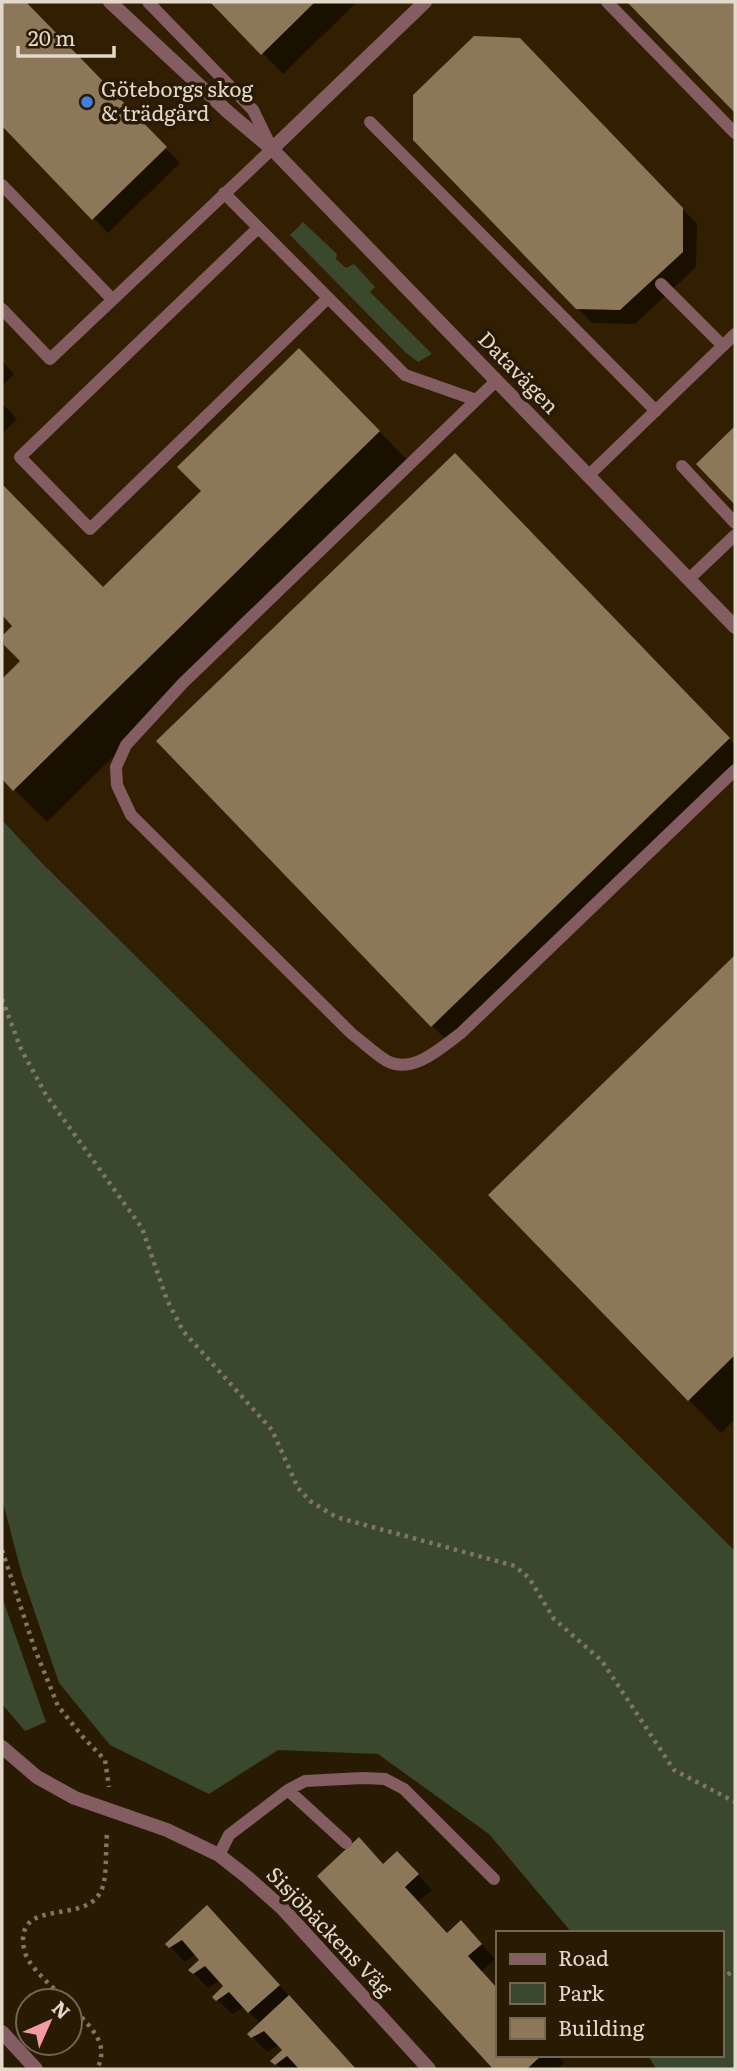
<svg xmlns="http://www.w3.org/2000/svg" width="737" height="2071" viewBox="0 0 737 2071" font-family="Literata,serif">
	<rect width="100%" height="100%" fill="#291a04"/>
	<!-- built -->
	<path fill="#321f01" d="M2,2H735V1551L41,862L2,820Z"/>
	<!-- green -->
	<path fill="#3a482d" d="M303,222L337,254L336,259L346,268L354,264L375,287L370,292L432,354L418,362L405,352L290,235Z
		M2,820L41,862L735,1551V2069H656L648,2055H721V1933H572L489,1834L378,1754L278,1750L209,1794L110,1745L59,1683L22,1575L2,1499Z
		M2,1597L46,1722L25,1731L2,1704Z"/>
	<!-- shadow -->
	<path fill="#0007" d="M2,2H24L180,163L108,233L2,123Z
		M212,2H357L283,74Z
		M630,2H735V111Z
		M534,55L697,224L696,267L635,324L592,323L577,307Z
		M2,361L14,374L2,386Z
		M332,383L411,464L47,822L2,777V681L22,661L15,626L2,613V486L103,589Z
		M2,403L17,419L2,434Z
		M476,476L735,745V774L453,1046L432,1026Z
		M735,957V1419L721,1433L490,1195Z
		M412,1868L432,1890L418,1902L447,1935L475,1937L495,1959L481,1972L497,1989V2055H557L564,2063L557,2069H496L319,1876Z
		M221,1922L293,2000L355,2069H282L273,2061L284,2050L279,2045L267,2052L250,2034L261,2024L244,2007L232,2014L215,1997L226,1987L220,1980L208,1988L191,1970L202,1960L196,1954L185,1962L168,1944Z"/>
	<!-- building -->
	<path fill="#8d7759" d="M2,2H26L167,147L92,220L2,126Z
		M210,2H315L261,55Z
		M627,2H735V113Z
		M474,36L520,38L683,208V252L620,310L576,309L413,140V95Z
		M299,348L380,431L13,791L2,779V679L20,661L4,645L3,635L12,626L2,615V484L103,587L201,491L177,467Z
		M735,426V505L696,464Z
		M455,453L730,738L431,1027L156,741Z
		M735,955V1355L688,1401L488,1195Z
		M359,1837L383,1864L397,1851L419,1874L405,1887L447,1933L461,1920L482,1944L468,1956L497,1988V2055H542L527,2069H493L317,1876Z
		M207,1905L280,1985L248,2013L229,1992L216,2001L212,1997L223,1986L205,1966L193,1974L188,1970L199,1960L182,1940L169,1948L165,1944Z
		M289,1995L356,2069H299L287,2056L275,2065L270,2061L282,2050L264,2031L251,2038L247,2034Z"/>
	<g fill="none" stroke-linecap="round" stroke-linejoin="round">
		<!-- path -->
		<path stroke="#817462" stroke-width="4.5" stroke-dasharray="3.5 5" stroke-linecap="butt" d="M2,999L21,1049L46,1095L142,1228L167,1300L183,1331L272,1430L298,1488L310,1501L336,1517L515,1566L529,1578L554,1619L602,1661L674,1770L735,1802
			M2,1550L34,1647L58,1706L83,1737L105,1760L109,1787
			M721,1980L735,1969
			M66,2001C54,1988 38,1975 29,1961C25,1955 23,1947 23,1940C23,1900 83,1923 100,1893C108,1880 105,1850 107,1834
			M70,2005C88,2025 111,2042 97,2069"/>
		<!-- service -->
		<path stroke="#835d62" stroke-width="12" d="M607,2L735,133
			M370,122L656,411
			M2,185L112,299
			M224,193L405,375L476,400
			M258,228L20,457L90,529L328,298
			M661,284L723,346
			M2,309L50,359L272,149L253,110L148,2
			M496,381L183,683L126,745L116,767L117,785L131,815L352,1034C363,1042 375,1054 387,1061C413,1075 442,1047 461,1033L735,770
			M682,466L735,523
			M588,476L735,334
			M689,579L735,535
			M288,1790L346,1843
			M219,1855L229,1835L288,1790L305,1781L363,1778L385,1779L404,1789L494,1879"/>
		<!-- minor -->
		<path stroke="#835d62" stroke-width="14" d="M110,2L228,112L272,149
			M425,2L272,149L735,627
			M2,1747L37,1777L75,1798L167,1830L219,1855L247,1877L282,1908L429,2069
			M2,2032L36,2069"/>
	</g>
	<!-- markers -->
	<circle fill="#3f7fe0" stroke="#291a04" stroke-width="2.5" cx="87" cy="102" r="7"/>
	<g text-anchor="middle" stroke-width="7" stroke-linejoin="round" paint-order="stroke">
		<!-- poi labels -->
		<g font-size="21" fill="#e3d9cb" stroke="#291a04" text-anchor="start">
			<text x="101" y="97">Göteborgs skog<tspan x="101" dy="24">&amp; trädgård</tspan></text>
		</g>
		<!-- street labels -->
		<g font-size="21" fill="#e3d9cb" stroke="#291a04">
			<text transform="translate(518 373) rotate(46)" y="7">Datavägen</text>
			<text transform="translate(329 1932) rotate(46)" y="7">Sisjöbäckens Väg</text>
		</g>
	</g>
	<!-- border -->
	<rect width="737" height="2071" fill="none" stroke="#e3d9cb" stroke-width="7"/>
	<!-- legend -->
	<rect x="496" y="1931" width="228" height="126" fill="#291a04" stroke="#736654" stroke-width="2"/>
	<rect x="510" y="1954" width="35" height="10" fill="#835d62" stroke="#736654" stroke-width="2"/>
	<text x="558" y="1966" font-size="21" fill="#e3d9cb">Road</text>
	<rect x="510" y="1983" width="35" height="21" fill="#3a482d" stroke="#736654" stroke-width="2"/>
	<text x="558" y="2001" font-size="21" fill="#e3d9cb">Park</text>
	<rect x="510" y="2018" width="35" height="21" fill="#8d7759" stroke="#736654" stroke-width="2"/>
	<text x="558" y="2036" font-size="21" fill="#e3d9cb">Building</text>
	<!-- north arrow -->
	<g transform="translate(49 2022) rotate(45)"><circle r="33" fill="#291a04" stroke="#736654" stroke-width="2"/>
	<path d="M0-5L12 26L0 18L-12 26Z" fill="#f49aa5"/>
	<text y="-10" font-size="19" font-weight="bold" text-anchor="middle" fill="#e3d9cb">N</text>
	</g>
	<!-- scale -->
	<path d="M18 46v10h96v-10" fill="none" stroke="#e3d9cb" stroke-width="3.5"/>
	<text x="28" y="46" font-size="21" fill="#e3d9cb" stroke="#291a04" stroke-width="5" paint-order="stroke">20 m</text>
</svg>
